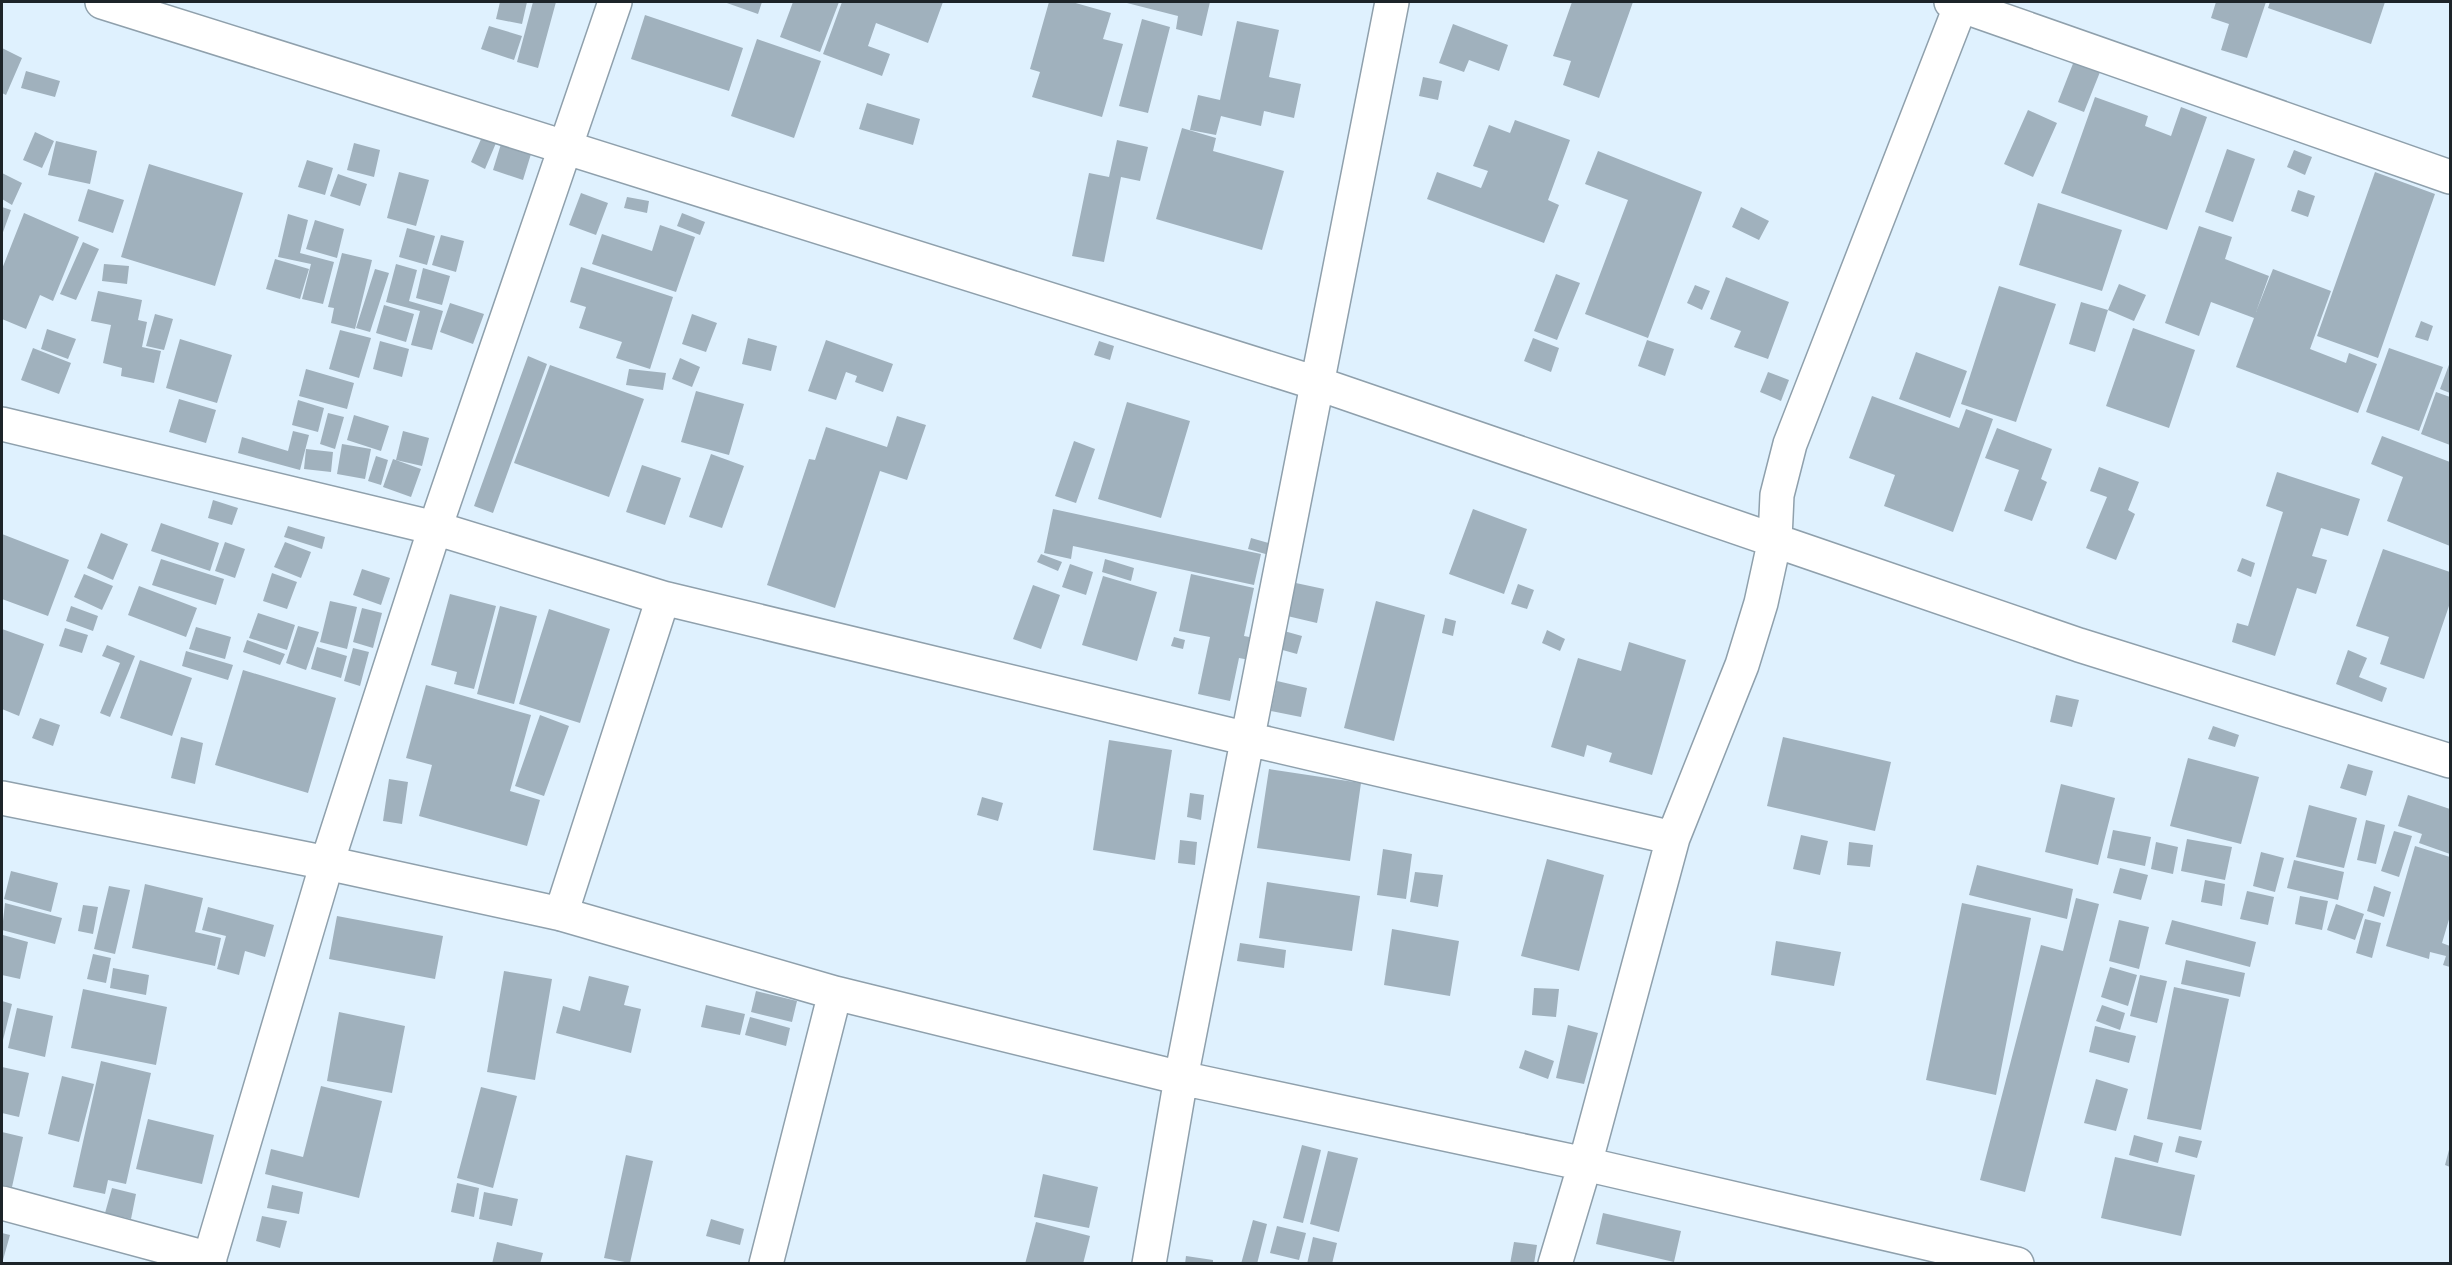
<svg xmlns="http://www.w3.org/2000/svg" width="2452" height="1265" viewBox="0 0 2452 1265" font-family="Manrope,sans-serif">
	<rect width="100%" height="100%" fill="#dff1fe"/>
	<!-- building -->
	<path fill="#a0b1bd" d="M500,2H527L522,24L496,19Z
		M533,2H556L538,68L517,62Z
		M724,2H762L758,14Z
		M793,2H839L820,52L780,37Z
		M842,2H943L928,43L876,23L868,46L890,54L882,76L823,54Z
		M1049,2H1072L1111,13L1103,39L1123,44L1102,117L1032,97L1040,72L1030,69Z
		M1123,2H1210L1202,36L1176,29L1178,16Z
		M1572,2H1633L1599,98L1563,85L1571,61L1553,56Z
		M2216,2H2266L2247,58L2221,50L2229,24L2211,18Z
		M2270,2H2385L2371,44L2268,8Z
		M645,15L743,48L729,91L631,59Z
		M1142,19L1170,27L1148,113L1119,106Z
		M1237,21L1279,30L1269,77L1301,84L1294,118L1264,111L1261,126L1221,116L1216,135L1190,130L1198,95L1220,100Z
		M1453,24L1508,45L1499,71L1469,60L1464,72L1439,63Z
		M489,26L522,36L514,60L481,49Z
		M757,39L821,61L794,138L731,116Z
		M2,48L22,58L6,95L2,93Z
		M2074,61L2100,72L2084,112L2058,102Z
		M26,71L60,81L55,97L21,88Z
		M1423,77L1442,81L1438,100L1419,96Z
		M2095,97L2148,116L2145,126L2171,136L2181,107L2207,117L2167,230L2061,193Z
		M867,103L920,119L913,145L859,129Z
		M2028,110L2057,123L2033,177L2004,164Z
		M1515,120L1570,140L1548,200L1559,205L1544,243L1427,199L1437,172L1481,188L1488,171L1473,166L1489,125L1510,133Z
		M1182,128L1216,138L1213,151L1284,171L1262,250L1156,219Z
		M35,132L54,141L42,168L23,160Z
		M482,137L496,143L485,169L471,162Z
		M1117,140L1148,147L1140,181L1121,177L1104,262L1072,256L1089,173L1109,177Z
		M56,141L97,151L90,184L48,175Z
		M354,143L380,150L374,177L347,170Z
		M501,144L531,154L523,180L493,170Z
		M2227,149L2255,159L2233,222L2205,212Z
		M2294,150L2312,157L2305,175L2287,167Z
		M1598,151L1702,192L1648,338L1585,314L1628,200L1585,184Z
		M307,160L333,168L325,195L298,187Z
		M149,164L243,193L215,286L121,257Z
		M399,172L429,180L416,226L387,218Z
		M2375,172L2435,194L2378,358L2317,336Z
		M2,173L22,183L12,205L2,199Z
		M338,174L367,184L360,206L330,196Z
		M88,189L124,200L113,233L78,221Z
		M2298,190L2315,196L2308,217L2291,211Z
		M581,193L608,203L596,235L569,225Z
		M627,197L649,201L647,213L624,208Z
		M2038,203L2122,230L2102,291L2019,265Z
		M2,207L11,210L2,235Z
		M1741,207L1769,221L1759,240L1732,227Z
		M24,213L79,237L53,301L40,295L26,329L2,319V269Z
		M682,213L705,222L700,235L677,226Z
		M288,214L308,220L300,253L334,262L323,304L302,299L311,264L278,257Z
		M315,220L344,229L337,258L306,249Z
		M660,225L695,237L676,292L592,264L602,234L652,251Z
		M2199,226L2232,237L2225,259L2269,276L2256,312L2273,269L2331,291L2310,349L2346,363L2349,353L2377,364L2358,413L2236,367L2254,318L2211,302L2199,336L2165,323Z
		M407,228L435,236L427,265L399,257Z
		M441,235L464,241L456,272L432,265Z
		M83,242L99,249L76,300L60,294Z
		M342,253L372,260L355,329L331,323L334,308L328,307Z
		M275,259L309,269L300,299L266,289Z
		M104,264L129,266L127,284L102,281Z
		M396,264L417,270L409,301L443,311L432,350L411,345L420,311L386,302Z
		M581,267L673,297L650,369L616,358L622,342L579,328L586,307L570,302Z
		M423,268L450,276L442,305L416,298Z
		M375,269L389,273L370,332L356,328Z
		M1556,274L1580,283L1557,340L1534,331Z
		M1726,277L1789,302L1768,359L1734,347L1741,331L1710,319Z
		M2119,284L2146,295L2134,321L2108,310Z
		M1695,285L1710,291L1702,310L1687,303Z
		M1999,286L2056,304L2016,422L1961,404Z
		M98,291L142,300L138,320L147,322L142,347L161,351L154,383L121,376L122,368L103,363L111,325L91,321Z
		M2081,302L2108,310L2095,352L2069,344Z
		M450,303L484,314L473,344L440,332Z
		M384,305L414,314L406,342L376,333Z
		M155,314L173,319L164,350L146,346Z
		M692,314L717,323L706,352L682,344Z
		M2421,321L2433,326L2428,341L2415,337Z
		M2133,328L2195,350L2169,428L2106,406Z
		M47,329L76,339L68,359L41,349Z
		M340,330L371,338L359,378L329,369Z
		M748,338L777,346L771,371L742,364Z
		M1533,338L1559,348L1551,372L1524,361Z
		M180,339L232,355L217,403L166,388Z
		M826,340L893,364L883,392L855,382L857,376L846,372L836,400L808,391Z
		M1647,340L1674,349L1665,376L1638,366Z
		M380,341L409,349L402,377L373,369Z
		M1099,341L1114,346L1110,360L1094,355Z
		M33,348L71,363L59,394L21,380Z
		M2389,348L2443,367L2419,431L2366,412Z
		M1916,352L1967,371L1950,418L1899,399Z
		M528,356L547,364L493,513L474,506Z
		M680,358L700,367L692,387L672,379Z
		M2450,362V393L2440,389Z
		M550,365L644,399L609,497L514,463Z
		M306,369L354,383L347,409L299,396Z
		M629,369L666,373L663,390L626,385Z
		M1768,372L1789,380L1781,401L1760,392Z
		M696,391L744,404L729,455L681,442Z
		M2436,392L2450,397V445L2421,434Z
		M1872,396L1959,428L1966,409L1993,419L1953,532L1884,506L1895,475L1849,458Z
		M179,399L216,410L206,443L169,432Z
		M298,400L324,408L318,432L292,425Z
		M1127,402L1190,421L1161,518L1098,499Z
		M328,413L344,417L335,449L320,444Z
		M354,415L389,426L381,451L347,440Z
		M897,416L926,425L907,480L880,471L835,608L767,585L809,459L815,460L826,427L887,447Z
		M1997,428L2052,449L2041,479L2047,482L2032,521L2004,511L2019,470L1985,458Z
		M293,431L309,435L300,470L238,453L242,437L288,451Z
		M403,431L429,438L422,466L396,460Z
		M2382,436L2450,462V546L2387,521L2403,477L2371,464Z
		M1074,441L1095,449L1076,503L1055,496Z
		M342,444L371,449L365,479L337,474Z
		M306,449L333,452L331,472L304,469Z
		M711,454L744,466L722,528L689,517Z
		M376,456L388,460L381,485L368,481Z
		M393,459L421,469L411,497L383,487Z
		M642,465L681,478L665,525L626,512Z
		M2099,467L2139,482L2128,510L2135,514L2116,560L2086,548L2107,497L2090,491Z
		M2277,472L2360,499L2348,536L2321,528L2312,556L2327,560L2316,594L2297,588L2275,656L2232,642L2237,623L2248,626L2283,512L2266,506Z
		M213,500L238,508L232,525L208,518Z
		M1053,509L1261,554L1254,585L1073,546L1071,559L1044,553Z
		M1473,509L1527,529L1504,594L1449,574Z
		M161,523L219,543L210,571L151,551Z
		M288,526L325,537L322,549L284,537Z
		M101,533L128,544L113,580L87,568Z
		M2,534L69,560L48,616L2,599Z
		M1251,538L1272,544L1269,555L1248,549Z
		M225,542L245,549L235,578L215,571Z
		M285,542L311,552L301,578L274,567Z
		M2383,549L2450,572V603L2424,679L2380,664L2389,637L2356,626Z
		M1041,554L1062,562L1058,571L1037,562Z
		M2242,558L2255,563L2251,577L2237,571Z
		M161,559L224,579L216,605L152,585Z
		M1105,559L1134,568L1131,581L1102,572Z
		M1070,564L1093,572L1086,595L1062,587Z
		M362,569L390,578L381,605L353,595Z
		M272,573L297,582L287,609L263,601Z
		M84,574L113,586L102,610L74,597Z
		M1191,574L1254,588L1244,636L1260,639L1255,661L1239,658L1230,701L1198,694L1210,637L1179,631Z
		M1103,576L1157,592L1137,661L1082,645Z
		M1291,582L1324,589L1317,623L1283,615Z
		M1518,584L1534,590L1527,609L1511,604Z
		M1033,585L1060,595L1041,649L1013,639Z
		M139,586L197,608L186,637L128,615Z
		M450,594L496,606L474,689L454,684L457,672L431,665Z
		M330,601L357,607L347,649L320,642Z
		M1376,601L1425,615L1394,741L1344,728Z
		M71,606L98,616L93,631L66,621Z
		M500,606L537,616L514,704L477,694Z
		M362,608L382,613L373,648L353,642Z
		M549,609L610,629L580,723L519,704Z
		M258,613L295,625L287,650L249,638Z
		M1445,618L1456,621L1453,636L1442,633Z
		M298,626L319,632L306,670L286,663Z
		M196,627L231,637L225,659L189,649Z
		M65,628L88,635L82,653L59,646Z
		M2,629L44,644L19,716L2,709Z
		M1547,630L1565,639L1560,651L1542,643Z
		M1284,631L1302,636L1297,654L1279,649Z
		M1174,637L1185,640L1183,649L1171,646Z
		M247,640L285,654L280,665L243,652Z
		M1629,642L1686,660L1652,775L1609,762L1612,753L1587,745L1584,757L1551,747L1578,658L1621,671Z
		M107,645L135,656L110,717L100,713L120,663L102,656Z
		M317,647L347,656L341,678L311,669Z
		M353,648L369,652L360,686L344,681Z
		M2348,650L2367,658L2359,677L2387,688L2382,702L2336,684Z
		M186,651L233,665L228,680L182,666Z
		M140,660L192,678L172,736L120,718Z
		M243,670L336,698L308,793L215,765Z
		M1277,681L1307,688L1301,717L1271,711Z
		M426,685L531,715L510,791L540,800L527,846L419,816L432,765L406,758Z
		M2056,695L2079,700L2072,727L2050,722Z
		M540,715L569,726L544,796L515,786Z
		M40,718L60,725L53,746L32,738Z
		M2213,726L2239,735L2235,747L2208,739Z
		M181,737L203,743L195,784L171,778Z
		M1783,737L1891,762L1875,831L1767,806Z
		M1109,740L1172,750L1155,860L1093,850Z
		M2188,758L2259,777L2241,844L2170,826Z
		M2348,764L2373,771L2366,796L2340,788Z
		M1269,769L1361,783L1350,861L1257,848Z
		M389,779L408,782L402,824L383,821Z
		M2061,784L2115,798L2098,865L2045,852Z
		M1190,793L1204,795L1201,820L1187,817Z
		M2408,795L2450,809V854L2419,843L2422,834L2398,826Z
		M982,797L1003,803L998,821L977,815Z
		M2309,805L2357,818L2344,868L2296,857Z
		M2366,820L2385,825L2376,864L2357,860Z
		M2113,830L2151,837L2145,866L2107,858Z
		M2394,831L2412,836L2399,877L2381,871Z
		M1801,835L1828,841L1820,875L1793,869Z
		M2187,839L2232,847L2225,880L2181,871Z
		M1180,840L1197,842L1195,865L1178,863Z
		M1849,842L1873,845L1870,867L1847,865Z
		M2156,842L2178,847L2173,874L2151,869Z
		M2415,846L2450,857V916L2442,943L2450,946V967L2443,965L2446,956L2430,952L2429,959L2386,946Z
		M1383,849L1412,854L1406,899L1377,895Z
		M2261,852L2284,858L2275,892L2253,886Z
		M1547,859L1604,875L1579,971L1521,956Z
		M2294,860L2344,872L2338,900L2287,888Z
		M1977,865L2073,889L2067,919L1969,895Z
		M2120,868L2148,875L2141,900L2113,893Z
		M11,871L58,883L51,912L4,899Z
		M1415,872L1443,875L1438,907L1410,902Z
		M2205,880L2225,884L2222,906L2201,902Z
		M1267,882L1360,896L1352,951L1259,938Z
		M145,884L203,898L195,932L221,938L215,966L132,948Z
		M109,886L130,890L115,954L94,949Z
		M2374,886L2391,892L2384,917L2367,911Z
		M2247,891L2274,897L2268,925L2240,919Z
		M2300,896L2328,901L2322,930L2295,924Z
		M2076,898L2099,904L2025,1192L1980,1180L2041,945L2063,951Z
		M5,903L62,918L55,944L2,930Z
		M1962,903L2031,918L1996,1095L1926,1080Z
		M2336,904L2364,914L2355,940L2327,930Z
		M83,905L98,907L93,934L78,931Z
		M208,907L274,925L265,957L245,951L239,975L217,969L226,936L202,930Z
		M337,916L443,936L435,979L329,959Z
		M2365,919L2381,923L2372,958L2356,953Z
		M2119,920L2149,927L2139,969L2109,961Z
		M2172,920L2256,942L2250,967L2165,944Z
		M1392,929L1459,941L1450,996L1384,985Z
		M3,935L28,942L20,979L2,975Z
		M1776,941L1841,952L1834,986L1771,975Z
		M1240,943L1286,950L1284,968L1237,961Z
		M93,954L111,958L106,983L87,979Z
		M2186,960L2245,973L2240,997L2181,984Z
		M2110,967L2137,975L2128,1006L2101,997Z
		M113,968L149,975L146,995L110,988Z
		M504,971L552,979L535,1080L487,1072Z
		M2140,975L2167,981L2157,1023L2130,1016Z
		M589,976L629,986L624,1005L641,1009L631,1053L556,1033L563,1006L580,1011Z
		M2174,987L2229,999L2201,1130L2147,1119Z
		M1534,988L1559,989L1556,1017L1532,1015Z
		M83,989L167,1007L156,1065L71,1048Z
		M756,991L797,1001L792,1022L751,1012Z
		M2,1001L12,1004L2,1044Z
		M706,1005L745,1014L740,1035L701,1027Z
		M2102,1005L2125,1013L2120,1030L2096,1021Z
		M17,1008L53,1016L45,1057L8,1048Z
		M339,1012L405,1026L392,1093L327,1081Z
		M750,1017L790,1028L786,1046L745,1035Z
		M1568,1025L1598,1033L1584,1084L1556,1078Z
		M2095,1026L2136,1036L2129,1063L2089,1052Z
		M1525,1050L1554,1061L1548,1079L1519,1068Z
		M101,1061L151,1073L126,1184L108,1180L105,1194L73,1187Z
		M2,1067L29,1073L19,1117L2,1113Z
		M62,1076L94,1084L79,1142L48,1134Z
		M2096,1079L2128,1089L2116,1131L2084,1123Z
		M321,1086L382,1101L359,1198L265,1174L271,1149L303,1157Z
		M481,1087L517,1096L493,1188L457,1178Z
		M148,1119L214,1135L202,1184L136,1169Z
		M2,1132L23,1137L12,1187L2,1185Z
		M2134,1135L2163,1143L2158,1163L2129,1155Z
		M2179,1136L2202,1141L2197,1158L2175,1152Z
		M1302,1145L1321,1150L1303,1223L1283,1218Z
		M2450,1146V1167L2445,1165Z
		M1328,1151L1358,1158L1339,1232L1310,1224Z
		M626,1155L653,1161L630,1263L604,1258Z
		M2115,1157L2195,1175L2181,1236L2101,1218Z
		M1043,1174L1098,1187L1089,1228L1034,1217Z
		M457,1183L479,1188L474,1217L451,1212Z
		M272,1185L303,1192L299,1214L267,1208Z
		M112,1188L136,1194L131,1219L105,1213Z
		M484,1192L518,1199L512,1226L479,1219Z
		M1603,1213L1681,1231L1674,1262L1596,1244Z
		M262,1216L287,1221L280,1248L256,1241Z
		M711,1219L744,1229L740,1245L706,1236Z
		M1253,1220L1267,1224L1257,1264H1241Z
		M1036,1222L1090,1236L1083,1264H1025Z
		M1277,1226L1306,1233L1299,1260L1270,1253Z
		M2,1233L10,1235L3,1260H2Z
		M1313,1237L1337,1243L1332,1264H1307Z
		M497,1242L543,1253L540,1264H492Z
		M1514,1242L1537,1245L1534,1264H1510Z
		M1186,1256L1213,1260V1264H1185Z"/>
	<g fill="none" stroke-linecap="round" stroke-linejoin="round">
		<!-- street casing -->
		<g stroke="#8fa0ac" stroke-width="36">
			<path id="street" d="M102,2L1316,383L2079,645L2450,761
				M1951,2L2450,177
				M2,424L435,528L663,598L1248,739L1673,838
				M2,798L327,863L561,914L835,993L1181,1078L1585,1164L2017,1264
				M561,914L663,598
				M2,1203L210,1259
				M208,1264L327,863L435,528L615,2
				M766,1264L835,993
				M1149,1264L1181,1078L1392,2
				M1555,1264L1585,1164L1673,838L1742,665L1761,603L1775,539L1777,495L1790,444L1962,2"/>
		</g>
		<!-- street -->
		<use href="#street" stroke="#fff" stroke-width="33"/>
	</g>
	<!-- border -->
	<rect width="2452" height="1265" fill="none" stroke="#1d2429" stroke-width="6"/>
</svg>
